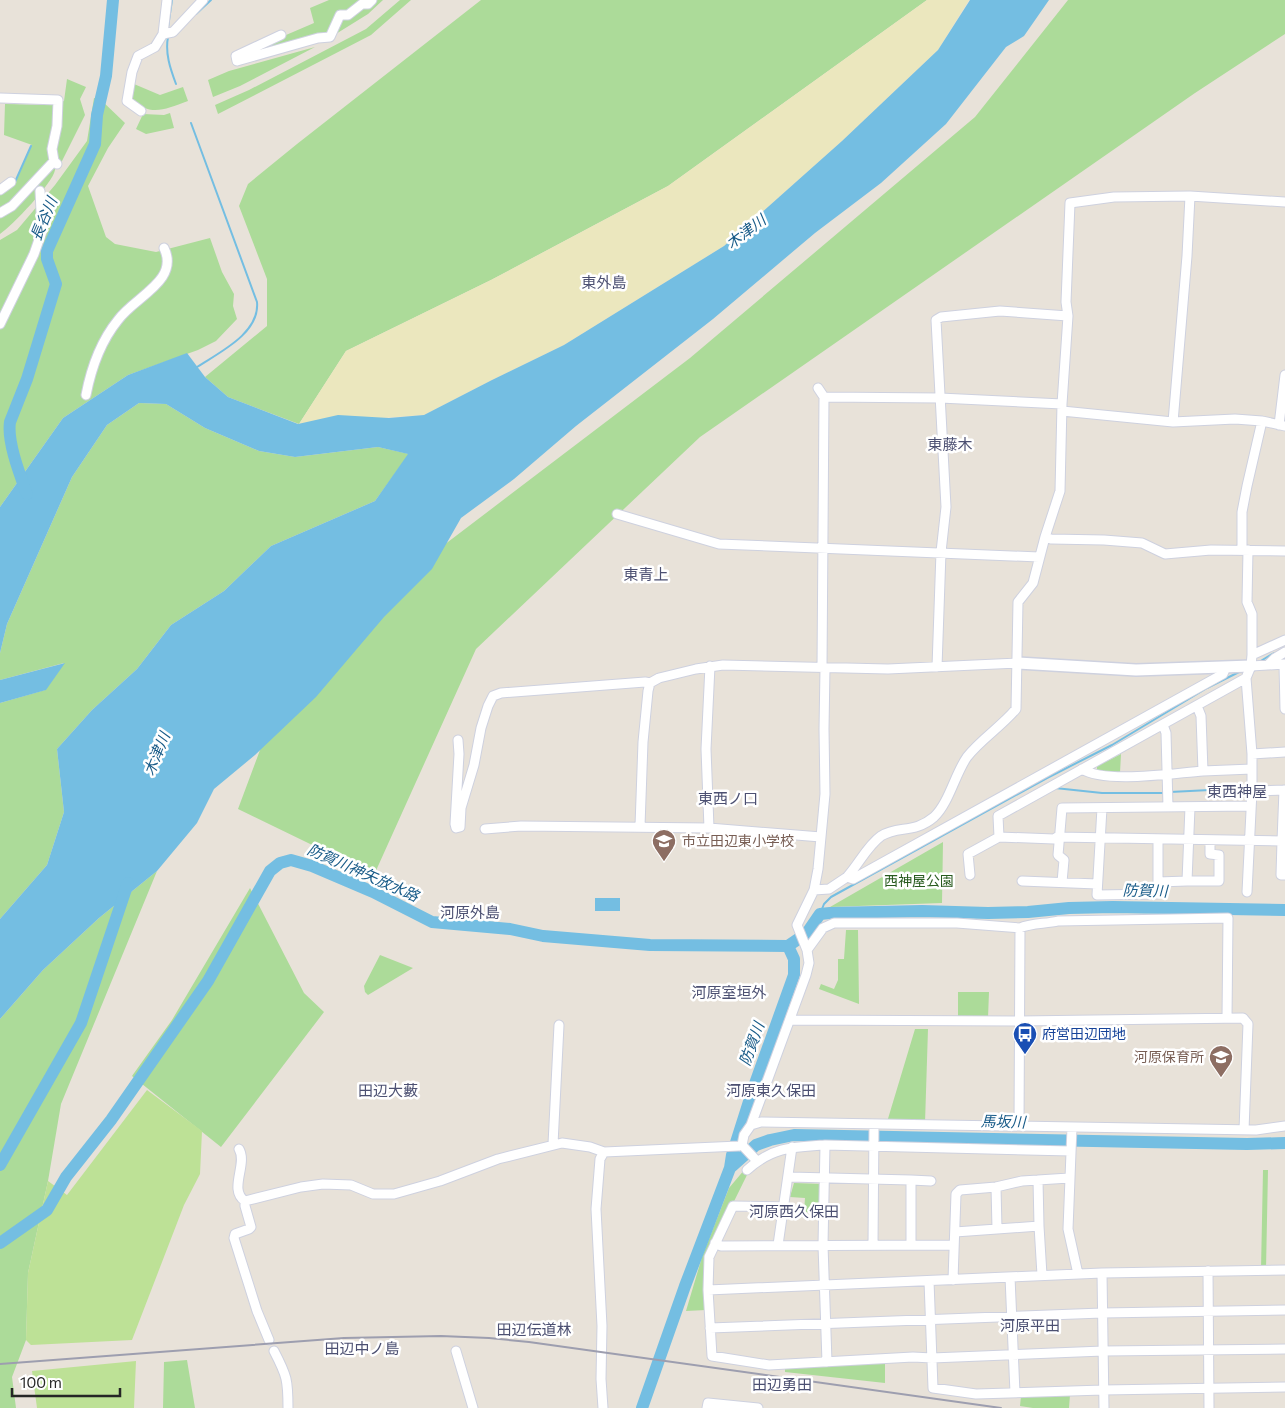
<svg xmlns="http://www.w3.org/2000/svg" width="1285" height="1408" viewBox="0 0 1285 1408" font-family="Commissioner,'Noto Sans JP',sans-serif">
	<rect width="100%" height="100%" fill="#e8e2d9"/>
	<!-- green -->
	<path fill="#acdb99" d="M329,0H383L368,14L331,37L307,36L235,57L314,23L310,8Z
		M400,0H411L371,35L218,114L215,105L249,90L366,29Z
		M481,0H927L668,186L491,280L346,351L299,424L228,397L205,377L267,326V279L239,206L248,184L297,144Z
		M1068,0H1285V34L1195,93L700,437L476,649L374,875L238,809L294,659L690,358L975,117Z
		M315,47L240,86L213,97L208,80L229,71Z
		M67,79L86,87L80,99L85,115L61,163L55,158C55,162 56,166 55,170C53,183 12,226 0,234V195L15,183L32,145L4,135L5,104L49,105L64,101Z
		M134,84L160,95L183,87L188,101C163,110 151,117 129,98Z
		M94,98L100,99L125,123L108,148L88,186L106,237L115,244L156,252L210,238L222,272L234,294L233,306L237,319L216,341L198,350L128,375L63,418L0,507V240L17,230L55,185L87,141Z
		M170,113L174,128L146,134L136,129L143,114L164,115Z
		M139,403L166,404L205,428L259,451L295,457L378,447L409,454L375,501L271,546L224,591L171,625L137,669L92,710L57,749L64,812L47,865L0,919V703L45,690L64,663L0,680V653L7,624L72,477L107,425Z
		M1121,754L1120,773L1097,772V766Z
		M943,842L942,903L830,907Z
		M157,871L61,1104L48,1181L28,1273L26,1340L12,1377L16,1408H0V1019L43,970L99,918Z
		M250,888L304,993L324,1012L221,1147L132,1076L172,1020Z
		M846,930H858L859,1004L819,989L821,984L834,989L838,980V959H844Z
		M380,955L413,968L368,995L365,992L364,986Z
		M958,992H989L988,1018H958Z
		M915,1029H928L925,1123L887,1122Z
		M745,1169L747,1175L707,1256L706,1310L686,1311L702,1257L729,1188Z
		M1263,1170H1268L1266,1269H1261Z
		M794,1183L823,1184V1213L804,1212L805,1198L790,1197Z
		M187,1360L195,1408H163L164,1362Z
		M885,1363V1383L785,1372V1367Z
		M1070,1395L1069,1408H1033L1020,1406L1021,1396Z"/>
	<!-- sand -->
	<path fill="#ebe7be" d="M927,0H969L938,50L842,141L724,246L564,345L492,380L424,415L299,424L346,351L491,280L668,186Z"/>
	<!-- pitch -->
	<path fill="#bde196" d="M147,1090L202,1131L200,1174L184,1205L132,1340L31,1345L26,1340L28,1273L48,1181L67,1195Z
		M136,1361L134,1408H37L32,1371Z"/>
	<!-- water -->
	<path fill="#74bee2" d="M970,0H1049L1024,36L1006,47L946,124L881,183L815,233L713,319L576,426L514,479L461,518L432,569L384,617L316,697L255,755L214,789L197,823L157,871L99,918L43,970L0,1019V919L47,865L64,812L57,749L92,710L137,669L171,625L224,591L271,546L375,501L408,454L378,447L295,457L259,451L205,428L166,404L139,403L107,425L72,477L7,624L0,653V507L63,418L128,375L187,353L205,377L228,397L298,424L338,415L389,418L424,415L492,380L564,345L724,246L842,141L938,50Z
		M65,663L46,690L0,703V680Z
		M595,898H620V911H595Z"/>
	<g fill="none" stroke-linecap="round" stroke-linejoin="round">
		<!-- stream -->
		<path stroke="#74bee2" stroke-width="2" d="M196,14L211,0
			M168,27L172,0
			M168,37C165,53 170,68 176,84
			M191,123L257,302C260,333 220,352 197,367
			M15,182L31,146
			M1259,662L1274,653
			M1055,788L1102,793H1165
			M1170,792L1250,788
			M820,914L824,904L831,897L1047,778L1112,745L1207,688L1239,672"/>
		<!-- river -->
		<path stroke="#74bee2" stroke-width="12" d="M27,494C20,475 7,442 10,422L27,379L56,284L47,259V251L95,144L97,115L106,76L113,0
			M788,946L807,933L820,914L830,913L922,911L988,913L1028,912L1069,908L1113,907L1285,910
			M0,1165L81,1023L128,883
			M730,1168L756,1145L770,1140L794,1135L1247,1144L1285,1143
			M0,1243L47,1210L66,1177L111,1120L208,981L270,871L280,863L291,860L312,866L373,892L432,922L510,929L543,936L650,945L788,946
			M642,1408L685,1286L730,1168L732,1155L752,1092L794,975V959L788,946"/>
		<!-- street casing -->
		<g stroke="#ced1df" stroke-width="11">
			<path id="street" d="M163,34L173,32L203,0
				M281,35L236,56L237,61L318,38L330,37L340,15H348L362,4H368L372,0
				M0,98L58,100L57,126L52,149L54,161L57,164
				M141,111L127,101L132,72L138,56L155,47L163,34L167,0
				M0,190L11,182
				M0,213L12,206L54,161
				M0,324L34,254L42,231L40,191
				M818,388L824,397L822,668
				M86,395C91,369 101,341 118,320C134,297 180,281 164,248
				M824,397L940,398L1062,404
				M1062,411L1173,422L1235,419L1262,421L1285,426
				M1173,422L1187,256L1190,196
				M1279,425L1285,375
				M617,514L719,544L1039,557
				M1045,537L1051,539L1104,540L1142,543L1165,554L1211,550L1285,551
				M1242,550V512L1247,486L1262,421
				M1248,550L1247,602L1252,614V655
				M1268,665L1275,658L1285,652
				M1284,665L1285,709
				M1251,666L1285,664
				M937,667L941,552L946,507L936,320L941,317L1000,311L1068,316
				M825,668L824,729L825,794L818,869L814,890L797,925L807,950L823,928L834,923H957L1020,928C1031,923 1046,924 1058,921L1228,918L1227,1018
				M1163,725L1166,733L1168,807
				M458,740L459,754L455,824L456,828L460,827L461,808L474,765L481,728L488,706L493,696L501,693L645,682L650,683
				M1252,754L1285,752
				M1082,769C1105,784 1174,773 1203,771L1201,716L1197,706
				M1203,771L1252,769
				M1252,791L1285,790
				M1102,808L1097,895L1158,894V882
				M640,826L643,742L648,691L650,683L659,678L696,669L723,665L888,669L1018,663
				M709,828L706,749L710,666
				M485,829L521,826L709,828L821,837
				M999,837L998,816L1246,678
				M1158,839V882L1187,881L1190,807
				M1285,842L1282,841L1281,875H1285
				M970,875L968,854L999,837L1054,839L1057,837L1282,841L1284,790
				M847,877C859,864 867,846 881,836C898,825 914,834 934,817C949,803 955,774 967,757C981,739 1001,727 1016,709L1018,602L1033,583L1045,537L1060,491L1062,404L1068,316L1066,302L1070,203L1114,197L1190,196L1285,202
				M1022,881L1097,884
				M1187,881H1219V855L1210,854V841
				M1062,882L1064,860L1058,855L1062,808L1251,806
				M814,890L829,889L847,877L853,879L1223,674L1226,667
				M1247,892L1252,791V754L1246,678L1251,666L1252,655L1285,640
				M790,1020L1020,1021L1243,1018L1248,1024L1244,1130
				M751,1125L761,1122L1256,1130L1285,1126
				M1019,1126L1020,928
				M1072,1127L1068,1229L1078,1274
				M553,1144L559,1025
				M742,1145L744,1135L751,1125L806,975L809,963L807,950
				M742,1145L757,1161
				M825,1145L823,1245L827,1362
				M239,1149C248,1164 228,1190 245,1201V1206L251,1227L249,1229L235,1234L234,1238L257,1311L269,1340
				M747,1170C772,1147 793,1147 825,1145L1071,1151
				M789,1177L911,1180
				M245,1201L301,1187L323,1184L351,1185L373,1194H394L440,1181L498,1159L562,1143L590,1147L604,1152L739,1146L742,1145
				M784,1207L733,1206L709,1257L708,1290L712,1356L769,1365L913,1357L932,1358L1103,1351L1285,1349
				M1039,1226L1038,1180L1069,1178
				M997,1229L1039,1226L1042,1275
				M955,1232L997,1229L996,1187
				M715,1243L721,1246L954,1245
				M778,1245L792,1147
				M873,1245L874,1124
				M911,1245V1180L931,1181
				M1208,1271L1209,1408
				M1102,1273L1104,1408
				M1010,1277L1015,1393
				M953,1280L956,1194L960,1190L996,1187L1022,1181L1038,1180
				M929,1281L933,1388L976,1394L1103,1390L1285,1387
				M708,1290L1102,1273L1285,1270
				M710,1328L1102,1313L1285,1310
				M274,1351C287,1376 288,1380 288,1408
				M456,1351L473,1408
				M603,1408L601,1379L602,1326L596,1209L600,1159L604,1152
				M707,1408L708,1403L758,1408"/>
		</g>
		<!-- secondary casing -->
		<g stroke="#ced1df" stroke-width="14">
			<path id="secondary" d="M1018,663L1136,670L1251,666"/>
		</g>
		<!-- street -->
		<use href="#street" stroke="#fff" stroke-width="9"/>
		<!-- secondary -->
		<use href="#secondary" stroke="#fff" stroke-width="11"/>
		<!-- rail -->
		<path stroke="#9d9eaf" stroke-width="2" d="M0,1364L344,1338L441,1336L489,1338L529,1342L1001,1408"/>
	</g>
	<!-- icons -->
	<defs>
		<g id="school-pin" transform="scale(1.25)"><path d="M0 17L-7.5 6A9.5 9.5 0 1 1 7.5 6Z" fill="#8d6e63" stroke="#fff"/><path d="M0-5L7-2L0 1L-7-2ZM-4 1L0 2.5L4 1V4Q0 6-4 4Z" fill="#fff"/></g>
		<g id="bus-pin" transform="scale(1.25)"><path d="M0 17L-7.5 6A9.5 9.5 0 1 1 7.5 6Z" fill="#1a4fb4" stroke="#fff"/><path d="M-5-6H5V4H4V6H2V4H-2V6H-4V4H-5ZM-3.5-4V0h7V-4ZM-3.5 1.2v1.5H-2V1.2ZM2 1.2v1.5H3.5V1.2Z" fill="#fff"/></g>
	</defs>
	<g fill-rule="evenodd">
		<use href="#school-pin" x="664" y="841"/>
		<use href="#bus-pin" x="1025" y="1034"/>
		<use href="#school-pin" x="1221" y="1057"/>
	</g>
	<g text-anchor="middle" stroke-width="5" stroke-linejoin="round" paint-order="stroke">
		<!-- education labels -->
		<g font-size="14" fill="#785e54" stroke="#fff" text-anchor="start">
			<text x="682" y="846">市立田辺東小学校</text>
			<text x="1204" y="1062" text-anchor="end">河原保育所</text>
		</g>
		<!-- park labels -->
		<g font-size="14" fill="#285b1f" stroke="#fff">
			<text x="919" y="886">西神屋公園</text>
		</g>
		<!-- transit labels -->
		<g font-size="14" fill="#164399" stroke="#fff" text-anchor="start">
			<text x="1042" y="1039">府営田辺団地</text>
		</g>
		<!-- water labels -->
		<g font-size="15" font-style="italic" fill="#185b88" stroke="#fff">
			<text transform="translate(44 219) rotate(-67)" y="5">長谷川</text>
			<text transform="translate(746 232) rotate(-37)" y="5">木津川</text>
			<text transform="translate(157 754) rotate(-68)" y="5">木津川</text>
			<text transform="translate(363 873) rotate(24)" y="5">防賀川神矢放水路</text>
			<text transform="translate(1145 891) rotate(1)" y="5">防賀川</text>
			<text transform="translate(752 1044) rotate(-70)" y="5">防賀川</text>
			<text transform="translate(1003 1122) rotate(1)" y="5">馬坂川</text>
		</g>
		<!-- neighbourhood labels -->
		<g font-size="15" fill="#4c5072" stroke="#fff">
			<text x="604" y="288">東外島</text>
			<text x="950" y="450">東藤木</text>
			<text x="646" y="580">東青上</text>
			<text x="1237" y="797">東西神屋</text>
			<text x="728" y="804">東西ノ口</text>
			<text x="470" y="918">河原外島</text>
			<text x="729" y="998">河原室垣外</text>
			<text x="388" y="1096">田辺大藪</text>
			<text x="771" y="1096">河原東久保田</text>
			<text x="794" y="1217">河原西久保田</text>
			<text x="1030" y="1331">河原平田</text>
			<text x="534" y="1335">田辺伝道林</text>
			<text x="362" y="1354">田辺中ノ島</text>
			<text x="782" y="1390">田辺勇田</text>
		</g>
	</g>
	<!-- scale -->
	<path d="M12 1388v8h108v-8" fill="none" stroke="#262626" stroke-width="2.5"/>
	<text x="20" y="1388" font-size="15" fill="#262626" stroke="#ffffff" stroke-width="4" paint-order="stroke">100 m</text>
</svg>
